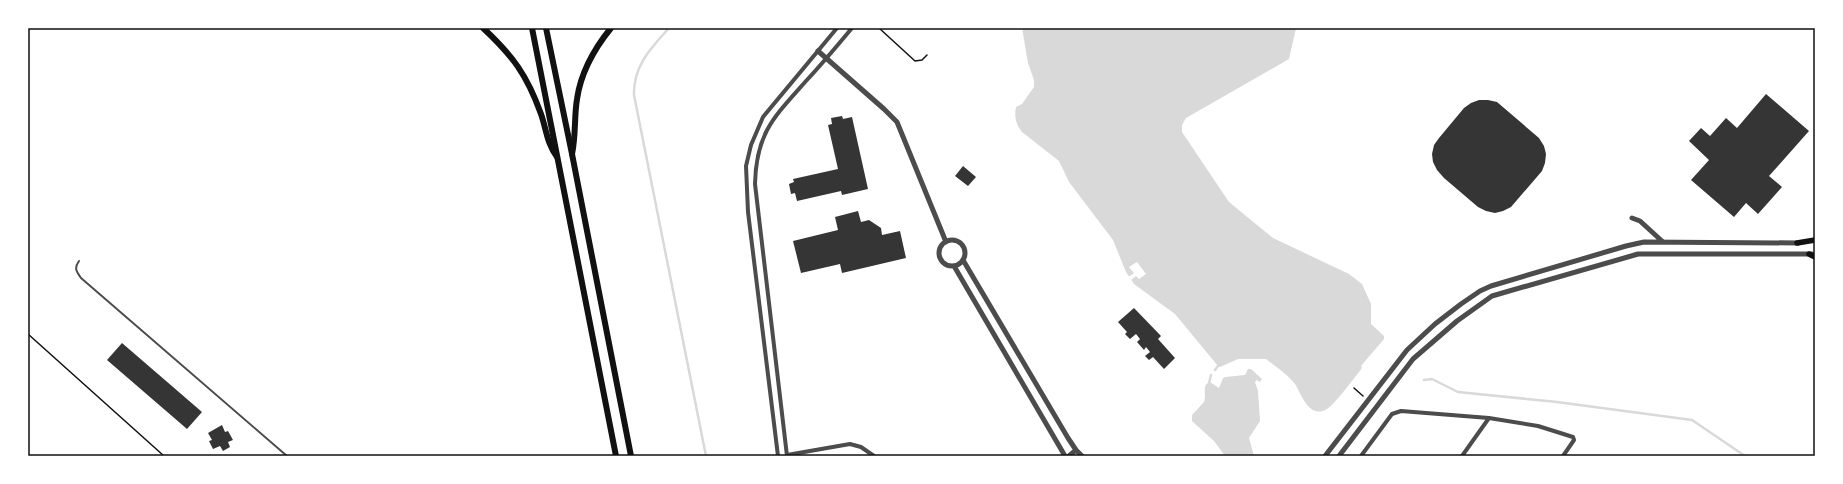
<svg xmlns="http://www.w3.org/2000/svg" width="1843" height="484" viewBox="0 0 1843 484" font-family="'Space Grotesk',sans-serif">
	<rect width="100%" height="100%" fill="#fff"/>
	<!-- water -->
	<path fill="#d9d9d9" d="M1022,28H1296L1289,59L1186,118L1182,125V132L1229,202L1273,238L1349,274L1362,284L1371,304V324L1384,336V339L1361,366L1362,368C1355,377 1335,404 1327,409C1309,420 1301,393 1295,384C1288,375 1275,366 1266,359H1238L1220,367L1218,366L1175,314L1134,284L1126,272L1113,240L1069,182L1059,161L1022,132C1016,125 1014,116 1016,107L1022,104L1034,87V80L1028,63Z
		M1248,369H1251L1262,379L1260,382L1257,380L1255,382L1258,391L1260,421L1249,438L1254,456H1225L1214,441L1192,421V415L1204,402C1207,394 1201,385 1210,382L1219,388L1223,378L1225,377L1245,375Z"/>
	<!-- pier -->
	<path fill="#fff" d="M1137,262L1146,274L1139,279L1136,276L1130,281L1127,278L1134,273L1129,267Z"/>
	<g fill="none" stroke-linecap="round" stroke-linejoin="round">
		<!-- stream -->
		<path stroke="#d9d9d9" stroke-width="2.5" d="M669,28C651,48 633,66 634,95L706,456
			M1215,370L1218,366
			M1424,380L1432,379L1458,392L1557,402L1692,420L1745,456
			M1209,383L1211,375"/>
	</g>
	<!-- building -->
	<path fill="#353535" d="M1766,94L1809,131L1769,176L1782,187L1758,214L1746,203L1734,217L1691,180L1709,160L1689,141L1701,128L1710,136L1726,118L1737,128Z
		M1479,100H1488L1497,102L1539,138L1544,146L1546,154L1545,163L1542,171L1511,207L1503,211L1495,213L1486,211L1478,207L1444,178L1437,170L1433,162L1432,154L1434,145L1439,138L1464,108L1471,103Z
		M842,116L843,119L852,117L868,189L842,195L841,191L797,201L795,193L791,194L789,184L794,182L793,179L838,169L828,125L832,124L831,118Z
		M963,166L976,177L968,186L955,176Z
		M858,211L861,222L869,220L881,228L882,235L900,231L906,258L842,273L840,264L801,273L793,241L838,230L835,217Z
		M1134,308L1161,336L1158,339L1175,358L1164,369L1153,357L1149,360L1145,356L1150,352L1146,347L1144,350L1137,342L1140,339L1136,334L1130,339L1125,334L1127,332L1118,322Z
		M122,343L202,412L187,429L107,360Z
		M222,425L225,432L228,431L233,440L228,442L230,447L223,451L220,446L213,449L209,441L212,440L208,433Z"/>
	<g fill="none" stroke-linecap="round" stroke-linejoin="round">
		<!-- path -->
		<path stroke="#111" stroke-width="1.5" d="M879,28L915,61L922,60L927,55
			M28,334L164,456
			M1354,388L1363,396"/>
		<!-- service -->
		<path stroke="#4c4c4c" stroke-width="2" d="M79,261C74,268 76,271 81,278L287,456"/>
		<!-- minor -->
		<path stroke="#4c4c4c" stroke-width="4" d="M787,455L850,444L861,447L874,456
			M778,456L748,212L746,166L751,145L763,117L837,28
			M787,456L755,184C756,133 774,117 806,81C822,64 837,46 852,28
			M1361,456L1392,414L1401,411L1489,418L1538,426L1573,437L1574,440L1563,456
			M1462,456L1489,418"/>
		<!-- tertiary -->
		<path stroke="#4c4c4c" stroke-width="5" d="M818,51L884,109L897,122L946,242
			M1632,218L1640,221L1663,242
			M939 253a13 13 0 1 1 26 0a13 13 0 1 1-26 0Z
			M963,260L1068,438L1076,450L1082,456
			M954,266L1065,456
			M1069,456L1076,450
			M1325,456L1407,350L1435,324L1461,304L1480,291L1491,286L1626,246L1644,242L1799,243
			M1339,456L1413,359L1457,321L1492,296L1638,254H1812"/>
		<!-- secondary -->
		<path stroke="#111" stroke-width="5.5" d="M1797,243L1815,240
			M1809,254L1815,257"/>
		<!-- primary -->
		<path stroke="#111" stroke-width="6" d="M532,28L616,456
			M546,28L572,154L631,456"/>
		<!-- trunk -->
		<path stroke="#111" stroke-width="6" d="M483,28C513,56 527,75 541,114C546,128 547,144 557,157
			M572,154C576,136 574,117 577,99C581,71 594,49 611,28"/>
	</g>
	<!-- border -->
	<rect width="1843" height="484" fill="none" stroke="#ffffff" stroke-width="58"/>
	<rect x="29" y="29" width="1785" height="426" fill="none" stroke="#111" stroke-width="1.5"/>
</svg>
